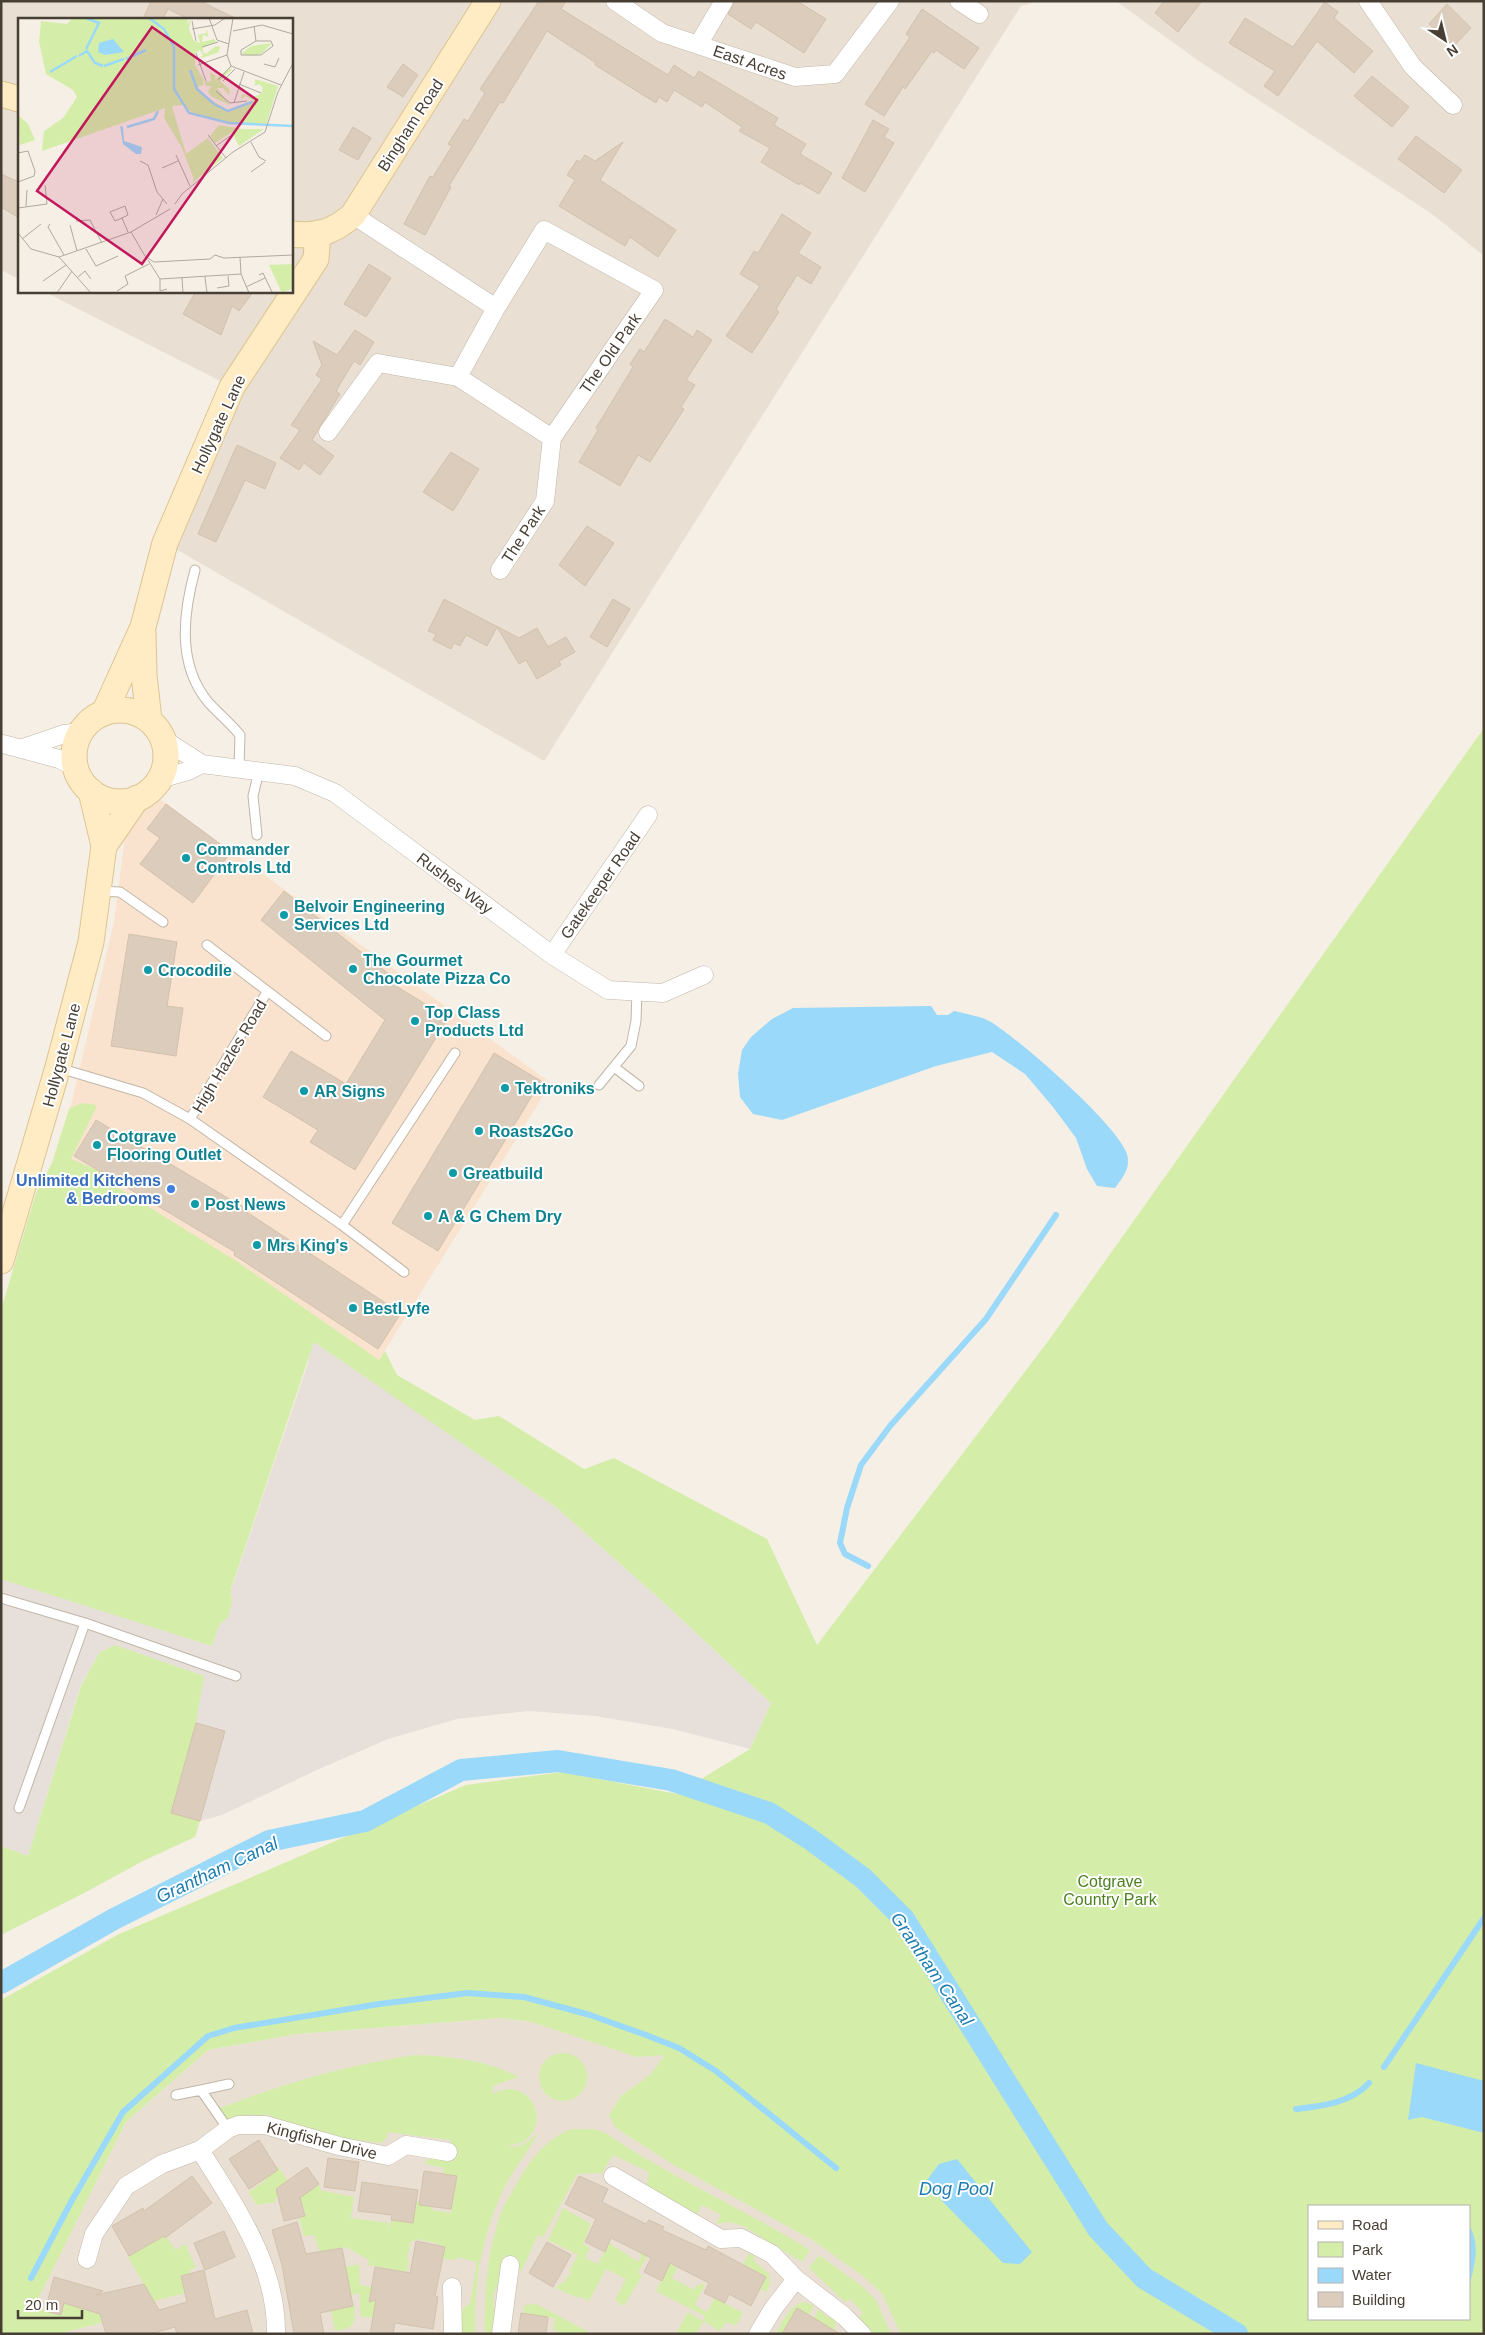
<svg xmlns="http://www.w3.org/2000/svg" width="1485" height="2335" viewBox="0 0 1485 2335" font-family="Arial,sans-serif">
	<rect width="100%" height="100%" fill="#f5efe5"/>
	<!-- residential -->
	<path fill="#e9e0d3" d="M1,1H1039L1021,6L544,761L165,543L232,387L43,291H291V19H19V279L1,270Z
		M1116,1H1484V256L1432,214L1196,59Z
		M500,2018L532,2022L665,2054L992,2334H24L33,2308L126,2122L208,2050L298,2034Z"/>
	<!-- commercial -->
	<path fill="#f9e3ce" d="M131,793L161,800L551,1083L379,1360L52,1163L72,1101L114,922Z"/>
	<!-- industrial -->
	<path fill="#e7e0da" d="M314,1339L366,1377L557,1508L661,1600L771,1703L750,1749L673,1729L595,1716L529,1711L457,1719L388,1739L317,1770L222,1815L200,1821L171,1813L99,1653L81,1685L28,1856L1,1846V1575L212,1646L307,1366Z"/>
	<!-- green -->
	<path fill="#d4eea9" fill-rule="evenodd" d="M1484,728V2334H901L882,2293L859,2273L811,2239L674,2165L633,2139L615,2127L609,2115L621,2096L650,2075L665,2055L637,2057L532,2022L500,2018L298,2034L208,2050L126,2122L33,2309L34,2308L61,2315L64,2303L83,2309L103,2310L145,2286L128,2257L143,2248L158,2227L176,2250L185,2244L196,2268L190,2269V2274L181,2276L185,2293L123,2309L124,2314L101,2321V2323L57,2334H1V2000L119,1934L466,1785L562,1772L677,1794L750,1749L771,1703L661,1600L557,1508L314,1342L231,1589L232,1603L228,1617L219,1625L212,1646L1,1579V1310L36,1193L52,1163L69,1109C80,1103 86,1101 97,1106L71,1159L99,1171L107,1181L236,1261L379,1360L385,1351L397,1375L475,1420L499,1416L584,1469L614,1458L767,1539L817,1645L1049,1340ZM1309,2206H1469V2319H1309Z
		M115,1645L204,1676L196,1723L172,1813L200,1821L195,1837L143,1861L86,1892L1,1935V1846L28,1856L81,1686L99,1653Z
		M539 2077a24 24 0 1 1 48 0a24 24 0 1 1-48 0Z
		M416,2055C451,2056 488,2061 519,2077L494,2085L492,2094C499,2091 507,2088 515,2090C538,2095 544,2125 526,2140C521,2144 514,2144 508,2146C520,2150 530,2140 538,2133C527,2154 510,2173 501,2195C481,2238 474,2287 475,2334H460C460,2321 456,2310 470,2304L477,2262L457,2257L454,2260L443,2259L445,2247L436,2243L415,2239V2241H411L407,2259L409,2260L407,2272L368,2265L369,2260L346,2247L320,2252L314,2235L304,2236L299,2217L306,2215L300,2197L319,2184L320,2190L354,2197L351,2218L389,2223L387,2233L392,2220L416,2202L431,2203L432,2210L451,2213L457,2176L443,2174L444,2168L425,2164L426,2161L435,2157L447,2158L451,2140L387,2132V2138L381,2143L333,2137L273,2121L275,2117L264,2114L263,2117C251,2112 239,2116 227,2119L220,2108C283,2084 349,2064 416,2055Z
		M572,2129H595L607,2134C672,2178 744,2209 810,2250L802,2262L743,2226L729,2222L716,2224L721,2215L702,2205L697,2214L646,2187L649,2172L613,2155L601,2174C593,2171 585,2176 579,2173L576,2176L543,2237L538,2235L521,2272L518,2265L501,2263L499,2281L493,2296L495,2318L493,2334H485C484,2295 487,2256 499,2219C503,2205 513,2191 520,2178C533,2156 548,2138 572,2129Z
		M278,2166L292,2187L275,2199L276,2202L257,2205L249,2192L266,2180L264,2176Z
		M563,2208L591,2224L583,2244L590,2248L585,2258L598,2264L609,2243L638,2262L642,2256L639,2254L640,2253L647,2256L638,2273L642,2276L624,2306L615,2300L626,2279L606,2269L589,2301L579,2296L578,2298L556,2288L560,2283L562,2284L572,2272L569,2271L578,2255L548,2240Z
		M749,2254L756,2255L753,2260L769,2274L770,2284L766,2292L760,2289L766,2277L743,2264Z
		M819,2255L863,2287L876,2300L891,2334H875L858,2318L863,2313L850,2299L845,2302L809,2268Z
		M670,2263L677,2268L672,2278L694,2290L696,2285L699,2286L701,2283L705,2285L696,2302V2306L707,2312L715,2298L743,2313L737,2324L733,2325L727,2322L719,2331L704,2321L695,2334H676L688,2312L703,2321L705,2316L656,2291Z
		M359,2264L360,2285L393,2291L398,2322L360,2316V2293L351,2295L345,2267Z
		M805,2302L814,2306L809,2315L797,2308L782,2334H776C783,2321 789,2305 805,2302Z
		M536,2304L585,2330L590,2334H557L558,2331L553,2330L555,2318L524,2314V2305Z
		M355,2305L354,2322L349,2328L335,2331L331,2310Z
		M819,2309L828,2318L833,2316L836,2319L834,2332L819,2334L825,2324L814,2318Z"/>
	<!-- water -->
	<path fill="#9ad9f9" d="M931,1006L937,1015H948L954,1011C966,1014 981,1016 991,1022C1020,1040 1117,1124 1127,1154C1131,1168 1123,1177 1115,1188L1097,1186L1087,1169L1076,1138L1053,1107L1025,1074L992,1052L936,1066L782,1120L753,1114L740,1097L738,1074L742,1050L751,1037L772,1019L793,1008Z
		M1416,2063L1484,2081V2133L1422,2117L1408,2120Z
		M957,2159L1032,2252L1020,2264L1003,2263L942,2201L927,2180L939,2164Z
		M1469,2225C1481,2245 1474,2267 1469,2288Z"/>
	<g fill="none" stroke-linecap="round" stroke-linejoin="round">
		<!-- stream -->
		<path stroke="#9ad9f9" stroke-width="6" d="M868,1566L845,1554L840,1543L847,1508L861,1465L890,1426L986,1319L1056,1215
			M1384,2067L1484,1918
			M1296,2109C1321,2106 1351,2103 1369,2083
			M31,2278L71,2202L123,2112L208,2036L234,2028L379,2004L467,1993L524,1997L590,2015L646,2035L679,2048L716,2071L836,2168"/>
		<!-- canal -->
		<path stroke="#9ad9f9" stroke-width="22" d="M1,1983L114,1919L269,1841L365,1821L461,1770L558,1761L671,1780L769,1813L810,1839L863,1878L904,1919L1098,2229L1144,2278L1237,2334"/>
	</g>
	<!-- building -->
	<path fill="#dbccbc" stroke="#d3c1ac" d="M151,1H200L237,19H188L168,9L163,19H143Z
		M539,1H566L561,9L668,75L674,65L694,78L699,71L778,118L774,125L806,144L800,154L832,173L819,194L800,183L799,185L761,162L770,148L739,131L742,127L705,102L702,107L674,90L667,102L659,97L656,103L595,65L596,63L547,31L503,103L500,102L449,186L451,187L425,235L404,224L430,176L433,177L452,146L448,144L464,119L468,121L485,93L480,89Z
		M735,1H797L826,19L804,53L756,22L751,29L728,14Z
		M1164,1H1202L1178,32L1155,13Z
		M1325,2L1338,12L1334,18L1373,51L1354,73L1317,41L1278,96L1264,86L1275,71L1229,43L1245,18L1293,47Z
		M1447,4L1471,28L1453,47L1429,24Z
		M922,9L979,48L964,69L936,50L934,53L932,51L905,89L903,87L884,116L865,104L910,37L906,34Z
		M403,64L418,75L403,97L387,87Z
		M1372,76L1409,107L1392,127L1354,96Z
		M873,120L889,129L884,137L894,143L865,192L842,178Z
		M353,127L371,138L358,160L339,150Z
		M1416,136L1462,170L1444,193L1398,159Z
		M623,142L600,180L676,230L658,257L630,237L625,246L559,206L575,180L567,175L577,160L580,162L585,155L595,161Z
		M1,174L19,182V218L1,207Z
		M782,214L811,233L798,253L821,267L811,284L797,275L776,309L779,312L752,353L726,336L760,286L740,274L754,251L758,253Z
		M369,264L391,278L366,317L344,304Z
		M196,291H254L239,311L232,306L221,335L183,314Z
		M665,319L693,337L697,330L712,340L686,380L695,385L681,407L684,409L650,462L638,455L620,486L579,462L598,430L596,428L633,367L630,364L640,349L644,352Z
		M355,330L374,342L360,365L354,361L336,391L340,394L312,440L334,456L320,475L304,463L299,470L280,458L300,430L291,425L322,379L316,375L322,365L313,341L337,355Z
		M237,445L276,463L265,489L245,480L216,542L198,534Z
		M451,452L479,469L453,511L423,492Z
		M587,526L614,543L585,586L559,565Z
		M444,599L519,638L537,628L548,647L566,637L575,652L559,661L561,665L537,679L526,660L519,664L497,627L487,646L466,635L460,646L454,643L451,649L433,640L436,634L428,631Z
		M613,599L630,609L607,647L590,637Z
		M166,804L231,852L193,903L140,864L160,838L147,829Z
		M284,891L399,982L396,986L448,1018L355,1170L310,1142L318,1130L263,1097L291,1051L346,1084L385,1020L261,920Z
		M129,934L177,942L167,1006L183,1008L176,1056L111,1046Z
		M494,1053L541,1081L438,1251L392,1223Z
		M96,1120L243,1207L242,1209L401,1313L378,1349L234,1255L235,1252L74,1156Z
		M196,1723L225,1731L200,1821L171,1813Z
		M259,2140L278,2170L249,2189L229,2159Z
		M328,2158L359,2162L355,2191L324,2187Z
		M307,2167L319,2184L300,2198L305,2216L284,2221L276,2189Z
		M424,2171L457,2176L451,2209L419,2205Z
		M192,2176L212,2203L165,2238L164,2236L129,2256L112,2226L143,2208L144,2211Z
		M579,2176L608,2189L602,2202L646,2224L649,2220L664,2227L662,2230L706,2250L708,2246L766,2277L751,2306L729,2294L725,2303L704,2293L709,2283L670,2263L662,2281L644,2272L651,2258L611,2238L605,2252L585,2242L596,2219L565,2204Z
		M362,2182L418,2190L413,2223L391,2220L392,2215L358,2211Z
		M297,2222L306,2254L342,2248L353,2306L320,2313L324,2334H294L282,2265L272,2230Z
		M224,2231L235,2257L205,2270L194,2243Z
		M416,2241L445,2247L435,2296L438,2297L433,2329L395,2323L393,2334H370L376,2300L369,2302L375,2267L410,2273Z
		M547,2242L571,2255L553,2287L529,2273Z
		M204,2270L215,2319L247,2310L253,2334H177L175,2327L150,2334H106L100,2314L64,2303L61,2315L45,2311L54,2277L103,2291L96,2295L144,2284L159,2310L187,2302L181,2276Z
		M797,2308L814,2318L840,2334H782Z
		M521,2313L548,2317L546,2334H518Z"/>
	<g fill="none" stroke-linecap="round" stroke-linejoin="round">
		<!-- lane casing -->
		<g stroke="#c1b6a7" stroke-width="11">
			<path id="lane" d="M195,570C183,614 177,664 208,702C218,713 230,723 240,735L239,769
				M257,835L253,796L259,771
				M98,891L120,892L163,922
				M207,945L326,1036
				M614,1067L639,1086
				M59,1068L143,1093L190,1119L342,1225L404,1272
				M599,1085L631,1046L636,1021L637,991
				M190,1119L267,992
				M342,1225L455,1053
				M1,1598L85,1623L236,1676
				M19,1808L85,1623
				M201,2090L229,2084
				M176,2095L201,2090L228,2129"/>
		</g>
		<!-- street casing -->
		<g stroke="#c1b6a7" stroke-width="19">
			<path id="street" d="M615,1L662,33L795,77L835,74L890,1
				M959,1L979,14
				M1368,1L1413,67L1453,105
				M698,45L724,1
				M353,215L496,308L544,230L654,290L552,438L458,377L496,308
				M328,432L378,363L458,377
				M500,570L545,501L552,438
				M163,739L202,764L295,776L335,793L552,955L608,990L663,993L704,975
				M3,744L59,759L76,767
				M23,748L64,734L81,732
				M159,779L188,771L202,764
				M552,955L648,815
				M200,2150C235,2206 277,2265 276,2334
				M613,2176L721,2239L741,2238L772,2254L796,2279L844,2316L862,2334
				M87,2259L94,2234L126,2186L162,2164L200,2150L228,2129L238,2125H265L339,2146L388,2156L406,2145L448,2152
				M452,2287L453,2334
				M501,2334L510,2265
				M758,2334L773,2309L796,2279"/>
		</g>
		<!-- secondary casing -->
		<g stroke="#ddc491" stroke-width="27">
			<path id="secondary" d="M1,94L19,99
				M291,234C318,237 333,232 353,215L488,1
				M143,632L144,675L149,720
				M74 756a46 46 0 1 1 92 0a46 46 0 1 1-92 0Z
				M104,713L143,627L165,543L232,387L316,259L318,233
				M104,846L137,798
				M1,1261L58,1067L91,942L104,846L91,791"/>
		</g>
		<!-- lane -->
		<use href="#lane" stroke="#fff" stroke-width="9"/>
		<!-- street -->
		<use href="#street" stroke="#fff" stroke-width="18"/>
		<!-- secondary -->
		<use href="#secondary" stroke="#ffecc5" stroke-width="25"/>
	</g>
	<!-- markers -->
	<g fill="#0f9aa8" stroke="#fff" stroke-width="2">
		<circle cx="186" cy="858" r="5"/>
		<circle cx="284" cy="915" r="5"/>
		<circle cx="353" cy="969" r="5"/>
		<circle cx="148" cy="970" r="5"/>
		<circle cx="415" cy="1021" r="5"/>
		<circle cx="505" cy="1088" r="5"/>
		<circle cx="304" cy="1091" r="5"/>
		<circle cx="479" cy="1131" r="5"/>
		<circle cx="97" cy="1145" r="5"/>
		<circle cx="453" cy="1173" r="5"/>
		<circle cx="195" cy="1204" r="5"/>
		<circle cx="428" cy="1216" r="5"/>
		<circle cx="257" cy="1245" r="5"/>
		<circle cx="353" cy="1308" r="5"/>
	</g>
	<circle fill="#3f7fe0" stroke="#fff" stroke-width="2" cx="171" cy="1189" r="5"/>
	<g text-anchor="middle" stroke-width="4" stroke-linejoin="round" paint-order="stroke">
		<!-- street labels -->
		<g font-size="16" fill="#483f34" stroke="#fff">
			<text transform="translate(750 62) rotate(19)" y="6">East Acres</text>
			<text transform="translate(410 125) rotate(-57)" y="6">Bingham Road</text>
			<text transform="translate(610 353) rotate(-55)" y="6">The Old Park</text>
			<text transform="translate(218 424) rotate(-65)" y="6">Hollygate Lane</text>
			<text transform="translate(523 534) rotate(-57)" y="6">The Park</text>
			<text transform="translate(455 883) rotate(37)" y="6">Rushes Way</text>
			<text transform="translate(600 885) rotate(-55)" y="6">Gatekeeper Road</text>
			<text transform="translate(61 1055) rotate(-75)" y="6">Hollygate Lane</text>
			<text transform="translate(229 1056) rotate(-59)" y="6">High Hazles Road</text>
			<text transform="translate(322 2140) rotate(14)" y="6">Kingfisher Drive</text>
		</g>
		<!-- culture labels -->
		<g font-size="16" font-weight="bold" fill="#0d838f" stroke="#fff" text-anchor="start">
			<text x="196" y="855">Commander<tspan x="196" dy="18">Controls Ltd</tspan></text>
			<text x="294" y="912">Belvoir Engineering<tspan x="294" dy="18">Services Ltd</tspan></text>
			<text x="363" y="966">The Gourmet<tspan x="363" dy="18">Chocolate Pizza Co</tspan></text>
			<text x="158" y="976">Crocodile</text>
			<text x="425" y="1018">Top Class<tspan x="425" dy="18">Products Ltd</tspan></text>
			<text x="515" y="1094">Tektroniks</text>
			<text x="314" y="1097">AR Signs</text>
			<text x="489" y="1137">Roasts2Go</text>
			<text x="107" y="1142">Cotgrave<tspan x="107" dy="18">Flooring Outlet</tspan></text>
			<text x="463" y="1179">Greatbuild</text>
			<text x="205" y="1210">Post News</text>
			<text x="438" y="1222">A &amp; G Chem Dry</text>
			<text x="267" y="1251">Mrs King's</text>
			<text x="363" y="1314">BestLyfe</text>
		</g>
		<!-- shop labels -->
		<g font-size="16" font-weight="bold" fill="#366cbe" stroke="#fff" text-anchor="end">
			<text x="161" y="1186">Unlimited Kitchens<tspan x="161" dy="18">&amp; Bedrooms</tspan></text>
		</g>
		<!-- park labels -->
		<g font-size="16" fill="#4c8120" stroke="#fff">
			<text x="1110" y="1887">Cotgrave<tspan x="1110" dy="18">Country Park</tspan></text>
		</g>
		<!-- water labels -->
		<g font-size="18" font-style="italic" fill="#1e7daf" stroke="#fff">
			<text transform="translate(217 1870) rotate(-25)" y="6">Grantham Canal</text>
			<text transform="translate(932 1969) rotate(56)" y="6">Grantham Canal</text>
			<text x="956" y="2195">Dog Pool</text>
		</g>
	</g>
	<!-- overview -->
	<g transform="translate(18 18)">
		<rect width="275" height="275" fill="#f5efe5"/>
		<path d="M54,0H170L169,7L173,0L171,11L176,23L182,25L180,17L188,15L189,11L190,19L185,17L184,24L196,21L198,24L185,30V34L188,36L198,28L202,29L201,34L187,39L182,40L185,37L182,32L177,35V47L187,64L193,63L192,54L198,58L196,62L212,50L214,51L202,63L212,72L211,77L205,70H199L212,87L194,79L190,74L193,68H188L185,62V67L179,69L188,79L210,92L235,82L227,78L223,82L224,76L235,79L243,76L245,70L241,66L237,68V61L260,68L248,107L211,104L179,98L165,87L154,88L168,136L190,120L205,140L174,165L176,161L164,130L146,100L147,90L24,133L26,113L45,100L59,79L55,72L28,56L21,23L23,3L49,6ZM254,25L243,36L233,38L223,36L233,28ZM0,97L10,106L17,122L2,127ZM201,107L225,111H246L221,128L214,114L197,125L192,118ZM275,246V270L264,275L251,247Z" fill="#d4eea9"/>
		<path d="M95,21L106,34L87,37L80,34L81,25ZM102,108L105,109L106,123L124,129L123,136H118L105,126Z" fill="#9ad9f9"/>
		<path fill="none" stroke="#9ad9f9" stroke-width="2.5" d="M131,0L146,11L156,29V71L171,95L211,105L275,108M68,31L81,5L68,0M61,38L69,33L77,45L85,48M108,41L128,32M86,48L106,41M172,52L179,71L196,86L210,93L234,84M32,54L59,38M109,109L136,101L140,93"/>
		<path fill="none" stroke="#b0a99e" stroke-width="1" d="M191,0L199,22L211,26M215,0L209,37L213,48L263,67M174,3L178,23M236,8L238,23M174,11L197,7L207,0M215,13L244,7L275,16M238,23H253L255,28L243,37H223V32ZM184,29L200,24M178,35L188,63M246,46L257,49L261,40M180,47L209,37M200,62L213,48M205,63L217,51M221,66L243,75M198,73L212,85L229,83M216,85L226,54M190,117L208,140M233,124L241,139L248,143M198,128L212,118M0,135L10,133L17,153L16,158L0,164M158,137L172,168M122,143L130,147L139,174L149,186M144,150L160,143M233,154L247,144M157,186L164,176L215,134L247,114L260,74L275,45M8,188L9,172M0,190L29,186L27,167M138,197L145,181M104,200L110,197L107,188L92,194L97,203L104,200L110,214M58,203L72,202L84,225M32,206L30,209L46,237M52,207L59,233M113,214L127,238L136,244L192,241L197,237L206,240L275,237M0,215L13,231L41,239L113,214L152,191M4,221L23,206M68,231L78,248L100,238M41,239L73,275M222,239L223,256L231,275M130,242L142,261L223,256M241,257L245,255L254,274M60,259L67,253L73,261M187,259L189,275M164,260L165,275M142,261V273L149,271M25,263L48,247M228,269L247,260M199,270L211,268L210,258M99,273L110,266L107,258L131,246M39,275L54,253"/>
		<path fill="#c2185b" fill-opacity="0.15" stroke="#c2185b" stroke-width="2.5" d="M134,9L239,82L124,246L19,173Z"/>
		<rect width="275" height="275" fill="none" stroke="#483f34" stroke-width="2.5"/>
	</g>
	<!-- border -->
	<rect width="1485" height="2335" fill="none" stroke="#483f34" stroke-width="5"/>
	<!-- legend -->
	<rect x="1308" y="2205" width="162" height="115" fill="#ffffff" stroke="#b6b2ae"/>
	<rect x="1318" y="2221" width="25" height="8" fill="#ffecc5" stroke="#b6b2ae"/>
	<text x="1352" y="2230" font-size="15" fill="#483f34">Road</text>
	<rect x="1318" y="2242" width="25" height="15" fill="#d4eea9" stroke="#b6b2ae"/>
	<text x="1352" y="2255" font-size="15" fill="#483f34">Park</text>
	<rect x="1318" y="2268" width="25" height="15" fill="#9ad9f9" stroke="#b6b2ae"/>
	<text x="1352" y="2280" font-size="15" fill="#483f34">Water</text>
	<rect x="1318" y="2292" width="25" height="15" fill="#dbccbc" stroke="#b6b2ae"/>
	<text x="1352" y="2305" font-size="15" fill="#483f34">Building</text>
	<!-- north arrow -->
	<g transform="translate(1445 40) rotate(145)" stroke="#ffffff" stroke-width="4" paint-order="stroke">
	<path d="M0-4L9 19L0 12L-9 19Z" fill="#483f34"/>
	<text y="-8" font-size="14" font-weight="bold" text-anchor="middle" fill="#483f34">N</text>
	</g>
	<!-- scale -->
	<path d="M18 2310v8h64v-8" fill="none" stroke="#483f34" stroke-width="2.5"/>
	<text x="25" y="2310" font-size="15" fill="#483f34" stroke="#ffffff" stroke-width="4" paint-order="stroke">20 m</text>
</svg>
